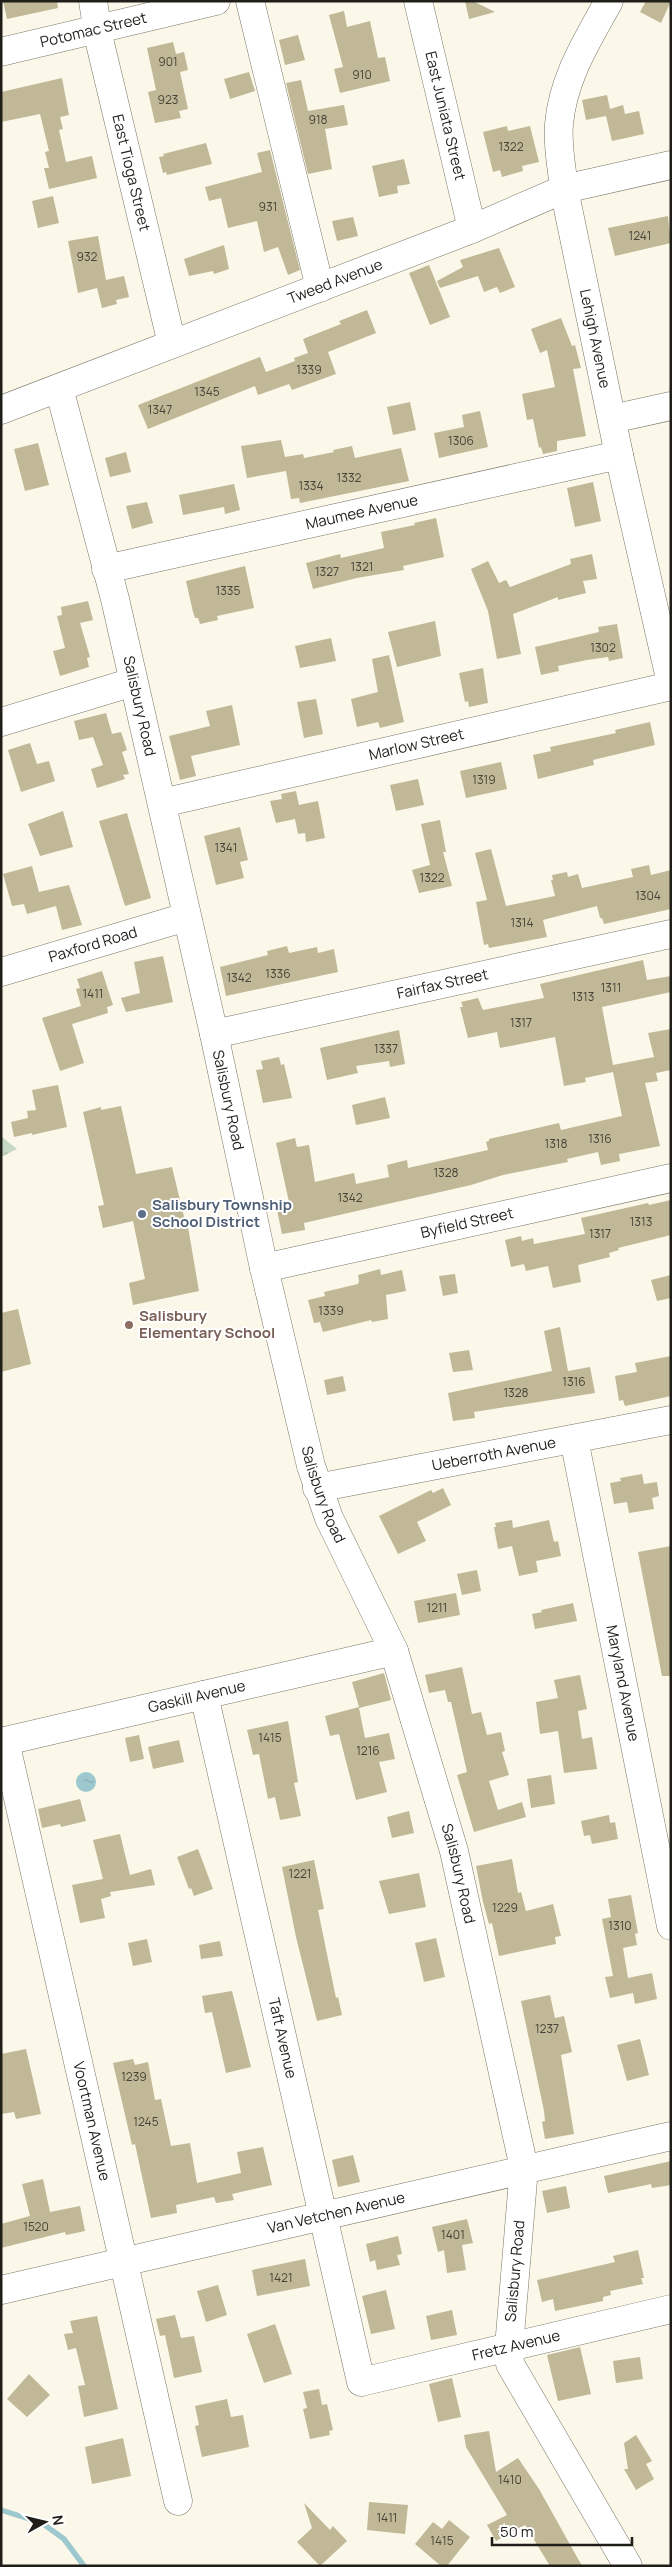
<svg xmlns="http://www.w3.org/2000/svg" width="672" height="2567" viewBox="0 0 672 2567" font-family="Manrope,sans-serif">
	<defs>
		<pattern id="forest-firs" width="22" height="20" patternUnits="userSpaceOnUse" patternTransform="scale(1.25)"><rect width="22" height="20" fill="#c7d9c6"/><path d="M5 1l3.5 6h-7zM16 11l3.5 6h-7z" fill="#abbaaa"/></pattern>
		<pattern id="water-ripples" width="26" height="14" patternUnits="userSpaceOnUse" patternTransform="scale(1.25)"><rect width="26" height="14" fill="#9dc8ce"/><path d="M2 4q2-2 4 0t4 0M15 11q2-2 4 0t4 0" fill="none" stroke="#87abb0"/></pattern>
	</defs>
	<rect width="100%" height="100%" fill="#fbf8e9"/>
	<!-- forest -->
	<path fill="url(#forest-firs)" d="M1,1136L17,1149L1,1157Z"/>
	<!-- water -->
	<path fill="url(#water-ripples)" d="M76 1782a10 10 0 1 1 20 0a10 10 0 1 1-20 0Z"/>
	<g fill="none" stroke-linecap="round" stroke-linejoin="round">
		<!-- stream -->
		<path stroke="#9dc8ce" stroke-width="5.5" d="M1,2510L42,2523L64,2539L84,2566"/>
	</g>
	<!-- building -->
	<path fill="#c0b897" d="M3,1H57L58,8L7,19Z
		M465,1H473L495,12L469,19Z
		M646,1H671L661,23L640,12Z
		M344,11L347,27L370,21L378,58L385,57L390,81L340,93L334,69L343,67L329,15Z
		M298,35L305,60L285,65L279,40Z
		M173,42L176,54L184,52L188,70L180,72L188,109L179,111L181,118L155,123L148,92L156,90L147,48Z
		M249,72L255,91L230,99L224,79Z
		M62,78L69,115L60,117L63,129L59,130L66,162L92,156L97,178L49,189L44,168H49L45,152L49,151L40,114L1,122V92Z
		M301,80L308,111L344,105L348,125L325,129L332,169L308,174L286,83Z
		M607,95L610,109L623,105L625,114L639,111L644,134L612,141L606,116L586,120L582,100Z
		M507,126L508,131L530,126L539,162L522,166L523,171L502,177L500,170L493,172L483,132Z
		M206,143L212,164L167,175L166,172L163,173L159,157L164,156L163,154Z
		M270,150L300,270L288,275L278,247L264,252L257,221L228,228L221,198L209,201L205,187L262,172L257,153Z
		M404,159L410,184L397,186L398,193L379,197L372,166Z
		M53,196L59,223L38,228L32,201Z
		M668,216L671,243L615,256L608,228Z
		M353,217L358,236L337,241L332,221Z
		M98,236L106,280L124,276L129,297L116,300L117,304L102,308L97,288L78,293L68,241Z
		M224,245L229,269L214,274L213,271L189,276L184,259Z
		M499,248L515,287L500,293L497,287L484,292L478,276L440,288L437,281L463,267L460,260Z
		M429,265L450,317L430,325L409,273Z
		M367,310L376,333L328,352L336,374L292,390L289,384L258,395L255,386L148,429L138,405L260,357L266,372L295,361L294,358L308,353L303,339L341,324L339,321Z
		M561,318L572,346L575,345L581,368L573,369L586,436L557,441V451L543,454L541,447L539,448L533,419L527,420L522,394L555,387L547,350L540,353L531,329Z
		M410,402L416,430L393,435L387,407Z
		M480,411L488,447L439,458L434,433L464,427L462,415Z
		M281,440L285,457L303,454L304,458L334,452L333,450L352,446L355,458L401,448L409,481L300,503L299,498L291,499L286,471L247,478L241,446Z
		M38,443L49,485L25,491L14,449Z
		M126,452L131,472L110,477L105,458Z
		M593,482L601,521L575,527L567,488Z
		M234,484L240,510L225,514L224,507L183,515L179,495Z
		M147,502L153,523L132,529L126,506Z
		M436,518L444,557L403,566L404,570L357,578L313,589L306,563L340,554L341,558L384,548L381,532L415,525L414,523Z
		M592,554L597,579L583,581L586,593L558,600V597L513,614L521,654L497,659L488,611L471,569L488,561L499,583L506,580L510,587L571,564L570,559Z
		M245,566L254,608L217,616L218,620L200,624L198,618H195L193,612L186,581Z
		M88,601L93,620L80,623L90,657L87,658L89,667L60,676L53,651L65,648L57,616L62,615L61,607Z
		M435,621L441,656L397,667L388,632Z
		M617,624L623,658L609,661L608,657L587,660L558,666L559,671L541,675L535,647L599,632L598,627Z
		M331,638L336,661L300,668L295,646Z
		M389,655L404,722L380,728L378,722L357,727L351,699L378,692L372,659Z
		M483,668L488,703L469,707L468,701L465,702L459,673Z
		M316,699L323,734L304,738L297,702Z
		M232,705L240,745L191,756L196,776L180,780L169,736L210,726L206,711Z
		M106,713L112,734L121,732L127,750L122,752L129,774L123,775L125,779L97,788L91,769L103,765L93,737L79,740L74,721Z
		M650,722L655,745L593,760L594,765L538,779L533,755L551,751L550,747L616,733L615,730Z
		M30,743L37,764L49,761L55,781L21,792L8,750Z
		M501,762L507,789L466,798L460,771Z
		M418,779L424,805L396,811L390,785Z
		M296,791L299,805L318,801L325,838L306,842L305,833L298,834L295,819L276,823L270,801L282,799L281,794Z
		M63,811L73,847L40,856L28,824Z
		M127,813L151,898L125,906L99,821Z
		M440,820L446,852H443L452,886L419,893L412,870L430,865L421,824Z
		M240,827L248,860L240,862L244,878L216,885L204,836Z
		M491,849L506,906L555,896L551,880H553L552,875L567,872L568,877L578,874L582,888L633,877L631,869L649,865L651,875L671,870V909L604,924L602,918H600L597,906L543,920L547,937L489,948L488,944L484,945L476,902L487,900L475,853Z
		M32,866L39,892L69,885L82,925L62,930L56,906L27,914L24,904L12,906L3,874Z
		M287,946L289,953L317,947L318,953L334,949L338,972L226,996L220,967L268,955L267,951Z
		M163,956L173,1002L126,1012L121,998L140,993L134,962Z
		M643,960L647,980L671,976V992L602,1007L613,1065L654,1057L648,1033L671,1029V1070L656,1073L658,1081L645,1083L660,1146L619,1154L620,1161L601,1165L598,1152L567,1159L568,1162L503,1175L471,1185L304,1223L305,1230L282,1234L276,1205L289,1202L276,1143L295,1138L297,1147L309,1145L315,1182L354,1173L356,1184L389,1177L387,1165L407,1160L408,1168L488,1150L486,1142L489,1141V1139L559,1123L561,1130L622,1116L613,1072L585,1078L586,1082L564,1086L555,1037L500,1048L497,1032L468,1038L460,1007H463L461,1002L478,998L483,1010L544,998L540,984Z
		M102,971L113,1005L107,1007L108,1013L72,1024L84,1063L60,1071L42,1018L81,1006L76,989L80,988L77,979Z
		M399,1030L405,1064L390,1067L389,1061L356,1066L358,1073L327,1080L320,1048Z
		M279,1057L281,1065L284,1064L292,1098L263,1103L256,1070L263,1069L261,1061Z
		M58,1085L67,1127L32,1135V1133L14,1137L11,1122L28,1118L27,1111L36,1110L32,1090Z
		M385,1097L390,1118L356,1125L352,1105Z
		M121,1106L136,1174L172,1167L185,1221H187L199,1291L133,1305L129,1283L145,1279L133,1221L103,1228L98,1206L104,1205L83,1112L101,1107V1110Z
		M671,1200V1235L618,1248L619,1250L609,1253L610,1257L578,1265L581,1282L553,1288L548,1266L526,1271L524,1264L511,1267L505,1240L521,1236L522,1241L533,1238L534,1244L585,1234L581,1218L648,1203L649,1205Z
		M380,1269L381,1275L402,1270L406,1291L386,1295L388,1319L372,1322L371,1320L323,1332L320,1322L314,1323L308,1300L325,1296L324,1292L358,1284L359,1281L358,1275Z
		M455,1274L458,1293L443,1296L439,1276Z
		M671,1275V1298L657,1301L651,1280Z
		M18,1309L31,1364L1,1372V1313Z
		M560,1327L568,1371L590,1367L595,1393L474,1412L475,1418L453,1421L448,1393L552,1371L544,1331Z
		M469,1350L473,1370L453,1372L449,1353Z
		M671,1356V1396L625,1406L623,1400L619,1401L615,1376L637,1372L635,1363Z
		M343,1376L346,1391L327,1395L324,1380Z
		M642,1474L644,1484L657,1482L659,1496L652,1498L654,1509L629,1513L627,1502L614,1504L610,1483L621,1481L620,1478Z
		M443,1488L451,1505L417,1522L426,1541L398,1554L379,1516L431,1490L433,1493Z
		M512,1520L513,1528L549,1520L554,1542L558,1541L561,1556L536,1561L538,1572L519,1576L512,1546L498,1549L494,1527H496L495,1523Z
		M671,1546V1676H662L638,1552Z
		M477,1570L481,1591L462,1595L457,1574Z
		M456,1593L460,1615L418,1623L414,1601Z
		M573,1603L577,1621L535,1629L532,1614L542,1612L541,1610Z
		M462,1667L472,1714L481,1712L487,1735L501,1732L505,1751L502,1752L509,1775L489,1781L498,1810L522,1802L526,1817L474,1832L457,1775L467,1772L451,1702H448L445,1690L429,1693L425,1675Z
		M384,1673L391,1700L359,1708L365,1738L389,1733L395,1759L379,1762L387,1792L356,1800L339,1734L330,1736L325,1716L359,1707L352,1682Z
		M580,1675L587,1709L578,1711L582,1739L592,1737L597,1769L564,1773L558,1731L540,1734L536,1702L558,1698L554,1680Z
		M288,1721L298,1782L294,1783L301,1816L280,1820L275,1797L268,1799L259,1754L253,1755L247,1730Z
		M139,1735L144,1759L130,1762L125,1738Z
		M179,1740L184,1762L153,1769L148,1747Z
		M551,1775L555,1804L531,1808L527,1779Z
		M80,1799L86,1821L61,1827L60,1824L42,1828L38,1809Z
		M409,1811L414,1833L392,1838L387,1817Z
		M609,1815L610,1823L615,1822L618,1839L592,1844L590,1835L584,1836L581,1821Z
		M120,1834L130,1875L151,1869L155,1885L110,1892L111,1896L101,1899L105,1918L80,1923L72,1885L103,1879L93,1840Z
		M198,1849L213,1889L194,1896L191,1888L189,1889L177,1857Z
		M512,1859L518,1893L521,1892L526,1911L553,1904L561,1936L555,1937L556,1944L499,1956L492,1923L489,1924L483,1902L476,1866Z
		M314,1860L324,1909L318,1910L336,1998L338,1997L342,2015L317,2021L296,1937L282,1867Z
		M419,1873L426,1907L389,1914L379,1881Z
		M631,1895L638,1933L635,1934L637,1945L623,1948L628,1978L652,1973L657,1999L635,2004L633,1993L610,1998L605,1977L613,1976L602,1919L611,1917L608,1899Z
		M436,1938L445,1977L424,1982L415,1943Z
		M147,1939L152,1962L133,1966L128,1943Z
		M220,1941L223,1956L201,1959L199,1945Z
		M232,1991L251,2067L226,2073L212,2012L205,2013L202,1996Z
		M550,1995L555,2018L564,2016L572,2052L561,2055L574,2134L545,2139L542,2122L545,2121L544,2111L521,2001Z
		M640,2039L649,2075L627,2081L617,2045Z
		M26,2049L41,2114L16,2119L14,2112L1,2114V2054Z
		M133,2059L135,2065L148,2062L155,2100L161,2099L171,2146L190,2143L197,2183L241,2173L237,2152L263,2147L272,2185L232,2194L234,2200L216,2203L214,2197L176,2205L177,2213L151,2218L135,2144L132,2145L113,2063Z
		M353,2155L360,2182L338,2187L332,2160Z
		M671,2161V2185L652,2188L651,2184L608,2193L604,2176Z
		M43,2179L50,2212L80,2206L85,2231L66,2235L65,2232L1,2248V2224L30,2216L22,2184Z
		M566,2186L570,2208L547,2213L542,2191Z
		M467,2219L473,2243L462,2245L466,2270L447,2273L444,2250L438,2252L432,2227Z
		M398,2236L402,2254L397,2255L400,2265L377,2270L375,2260L370,2262L366,2244Z
		M638,2250L644,2278H641L643,2284L610,2291L611,2295L603,2297V2301L555,2311L553,2299L542,2302L537,2280L615,2262L613,2256Z
		M305,2259L310,2286L257,2296L252,2270Z
		M218,2285L227,2315L206,2322L197,2291Z
		M386,2290L395,2329L371,2334L362,2296Z
		M452,2310L457,2335L431,2340L426,2316Z
		M175,2315L181,2338L194,2336L202,2372L174,2378L165,2335L160,2336L156,2319Z
		M97,2316L118,2409L84,2417L78,2386L85,2385L76,2348L68,2350L64,2334L73,2333L70,2321Z
		M275,2324L292,2374L264,2383L247,2334Z
		M580,2347L591,2394L558,2401L547,2355Z
		M640,2357L643,2379L616,2383L613,2361Z
		M29,2374L50,2395L27,2417L7,2399Z
		M452,2378L461,2417L438,2422L429,2384Z
		M319,2389L322,2405L327,2404L333,2430L329,2431L330,2435L310,2439L303,2409L307,2408L303,2392Z
		M227,2399L231,2417L243,2415L249,2447L202,2457L195,2426L199,2425L195,2406Z
		M489,2431L496,2472L518,2458L539,2489L582,2566H550L525,2525L496,2541L487,2525L507,2515L466,2447L464,2435Z
		M636,2435L652,2461L646,2464L654,2479L636,2490L624,2469H628L624,2443Z
		M123,2438L131,2476L92,2484L85,2447Z
		M369,2502L408,2505L405,2534L367,2530Z
		M304,2503L330,2530L333,2526L347,2541L320,2566L297,2542L312,2528Z
		M449,2520L470,2537L447,2566H441L415,2544L433,2522L442,2529Z"/>
	<g fill="none" stroke-linecap="round" stroke-linejoin="round">
		<!-- minor casing -->
		<g stroke="#797669" stroke-width="29">
			<g id="minor">
				<path id="s1" d="M93,1L99,39L172,344"/>
				<path d="M250,1L320,288"/>
				<path id="s2" d="M418,1L472,229"/>
				<path id="s3" d="M609,1C587,41 563,78 559,124C557,146 562,168 564,189L619,455L671,683"/>
				<path id="s4" d="M1,52L216,1"/>
				<path id="s5" d="M59,388L115,599L214,1034L264,1268L311,1466L329,1518L394,1651L454,1851L524,2168L509,2347L510,2364L628,2566"/>
				<path id="s6" d="M1,410L472,229L564,189L671,165"/>
				<path d="M612,419L671,406"/>
				<path id="s7" d="M106,569L619,455"/>
				<path d="M1,722L133,682"/>
				<path id="s8" d="M162,803L671,686"/>
				<path id="s9" d="M1,972L186,917"/>
				<path id="s10" d="M214,1034L671,934"/>
				<path id="s11" d="M264,1268L671,1178"/>
				<path id="s12" d="M574,1439L671,1926"/>
				<path id="s13" d="M317,1488L671,1420"/>
				<path id="s14" d="M204,1695L361,2382L671,2309"/>
				<path id="s15" d="M5,1741L178,2501"/>
				<path id="s16" d="M1,1742L394,1651"/>
				<path id="s17" d="M1,2290L671,2136"/>
			</g>
		</g>
		<!-- minor -->
		<use href="#minor" stroke="#fff" stroke-width="28"/>
	</g>
	<!-- markers -->
	<circle fill="#5c6f8a" stroke="#fff" stroke-width="2" cx="142" cy="1214" r="5"/>
	<circle fill="#8d6e63" stroke="#fff" stroke-width="2" cx="129" cy="1325" r="5"/>
	<g text-anchor="middle" stroke-width="4" stroke-linejoin="round" paint-order="stroke">
		<!-- number labels -->
		<g font-size="12" fill="#484438">
			<text x="168" y="66">901</text>
			<text x="362" y="79">910</text>
			<text x="168" y="104">923</text>
			<text x="318" y="124">918</text>
			<text x="511" y="151">1322</text>
			<text x="268" y="211">931</text>
			<text x="640" y="240">1241</text>
			<text x="87" y="261">932</text>
			<text x="309" y="374">1339</text>
			<text x="207" y="396">1345</text>
			<text x="160" y="414">1347</text>
			<text x="461" y="445">1306</text>
			<text x="349" y="482">1332</text>
			<text x="311" y="490">1334</text>
			<text x="362" y="571">1321</text>
			<text x="327" y="576">1327</text>
			<text x="228" y="595">1335</text>
			<text x="603" y="652">1302</text>
			<text x="484" y="784">1319</text>
			<text x="226" y="852">1341</text>
			<text x="432" y="882">1322</text>
			<text x="648" y="900">1304</text>
			<text x="522" y="927">1314</text>
			<text x="278" y="978">1336</text>
			<text x="239" y="982">1342</text>
			<text x="611" y="992">1311</text>
			<text x="93" y="998">1411</text>
			<text x="583" y="1001">1313</text>
			<text x="521" y="1027">1317</text>
			<text x="386" y="1053">1337</text>
			<text x="600" y="1143">1316</text>
			<text x="556" y="1148">1318</text>
			<text x="446" y="1177">1328</text>
			<text x="350" y="1202">1342</text>
			<text x="641" y="1226">1313</text>
			<text x="600" y="1238">1317</text>
			<text x="331" y="1315">1339</text>
			<text x="574" y="1386">1316</text>
			<text x="516" y="1397">1328</text>
			<text x="437" y="1612">1211</text>
			<text x="270" y="1742">1415</text>
			<text x="368" y="1755">1216</text>
			<text x="300" y="1878">1221</text>
			<text x="505" y="1912">1229</text>
			<text x="620" y="1930">1310</text>
			<text x="547" y="2033">1237</text>
			<text x="134" y="2081">1239</text>
			<text x="146" y="2126">1245</text>
			<text x="36" y="2231">1520</text>
			<text x="453" y="2239">1401</text>
			<text x="281" y="2282">1421</text>
			<text x="510" y="2484">1410</text>
			<text x="387" y="2522">1411</text>
			<text x="442" y="2545">1415</text>
		</g>
		<!-- street labels -->
		<g font-size="15" fill="#201e19" stroke="#fff">
			<text dy="5" stroke="none"><textPath href="#s4" startOffset="95">Potomac Street</textPath></text>
			<text dy="5" stroke="none"><textPath href="#s2" startOffset="118">East Juniata Street</textPath></text>
			<text dy="5" stroke="none"><textPath href="#s1" startOffset="176">East Tioga Street</textPath></text>
			<text dy="5" stroke="none"><textPath href="#s6" startOffset="358">Tweed Avenue</textPath></text>
			<text dy="5" stroke="none"><textPath href="#s3" startOffset="352">Lehigh Avenue</textPath></text>
			<text dy="5" stroke="none"><textPath href="#s7" startOffset="262">Maumee Avenue</textPath></text>
			<text dy="5" stroke="none"><textPath href="#s5" startOffset="328">Salisbury Road</textPath></text>
			<text dy="5" stroke="none"><textPath href="#s8" startOffset="261">Marlow Street</textPath></text>
			<text dy="5" stroke="none"><textPath href="#s9" startOffset="96">Paxford Road</textPath></text>
			<text dy="5" stroke="none"><textPath href="#s10" startOffset="234">Fairfax Street</textPath></text>
			<text dy="5" stroke="none"><textPath href="#s5" startOffset="732">Salisbury Road</textPath></text>
			<text dy="5" stroke="none"><textPath href="#s11" startOffset="208">Byfield Street</textPath></text>
			<text dy="5" stroke="none"><textPath href="#s13" startOffset="180">Ueberroth Avenue</textPath></text>
			<text dy="5" stroke="none"><textPath href="#s5" startOffset="1138">Salisbury Road</textPath></text>
			<text dy="5" stroke="none"><textPath href="#s12" startOffset="249">Maryland Avenue</textPath></text>
			<text dy="5" stroke="none"><textPath href="#s16" startOffset="201">Gaskill Avenue</textPath></text>
			<text dy="5" stroke="none"><textPath href="#s5" startOffset="1542">Salisbury Road</textPath></text>
			<text dy="5" stroke="none"><textPath href="#s14" startOffset="352">Taft Avenue</textPath></text>
			<text dy="5" stroke="none"><textPath href="#s15" startOffset="390">Voortman Avenue</textPath></text>
			<text dy="5" stroke="none"><textPath href="#s17" startOffset="344">Van Vetchen Avenue</textPath></text>
			<text transform="translate(515 2271) rotate(-85)" y="5">Salisbury Road</text>
			<text dy="5" stroke="none"><textPath href="#s14" startOffset="864">Fretz Avenue</textPath></text>
		</g>
		<!-- service labels -->
		<g font-size="15" font-weight="bold" fill="#4e5e75" stroke="#fff" text-anchor="start">
			<text x="152" y="1210">Salisbury Township<tspan x="152" dy="17">School District</tspan></text>
		</g>
		<!-- education labels -->
		<g font-size="15" font-weight="bold" fill="#785e54" stroke="#fff" text-anchor="start">
			<text x="139" y="1321">Salisbury<tspan x="139" dy="17">Elementary School</tspan></text>
		</g>
	</g>
	<!-- border -->
	<rect width="672" height="2567" fill="none" stroke="#201e19" stroke-width="5"/>
	<!-- north arrow -->
	<g transform="translate(45 2522) rotate(82)" stroke="#ffffff" stroke-width="4" paint-order="stroke">
	<path d="M0-4L9 19L0 12L-9 19Z" fill="#201e19"/>
	<text y="-8" font-size="14" font-weight="bold" text-anchor="middle" fill="#201e19">N</text>
	</g>
	<!-- scale -->
	<path d="M492 2537v8h140v-8" fill="none" stroke="#201e19" stroke-width="2.5"/>
	<text x="500" y="2537" font-size="15" fill="#201e19" stroke="#ffffff" stroke-width="4" paint-order="stroke">50 m</text>
</svg>
